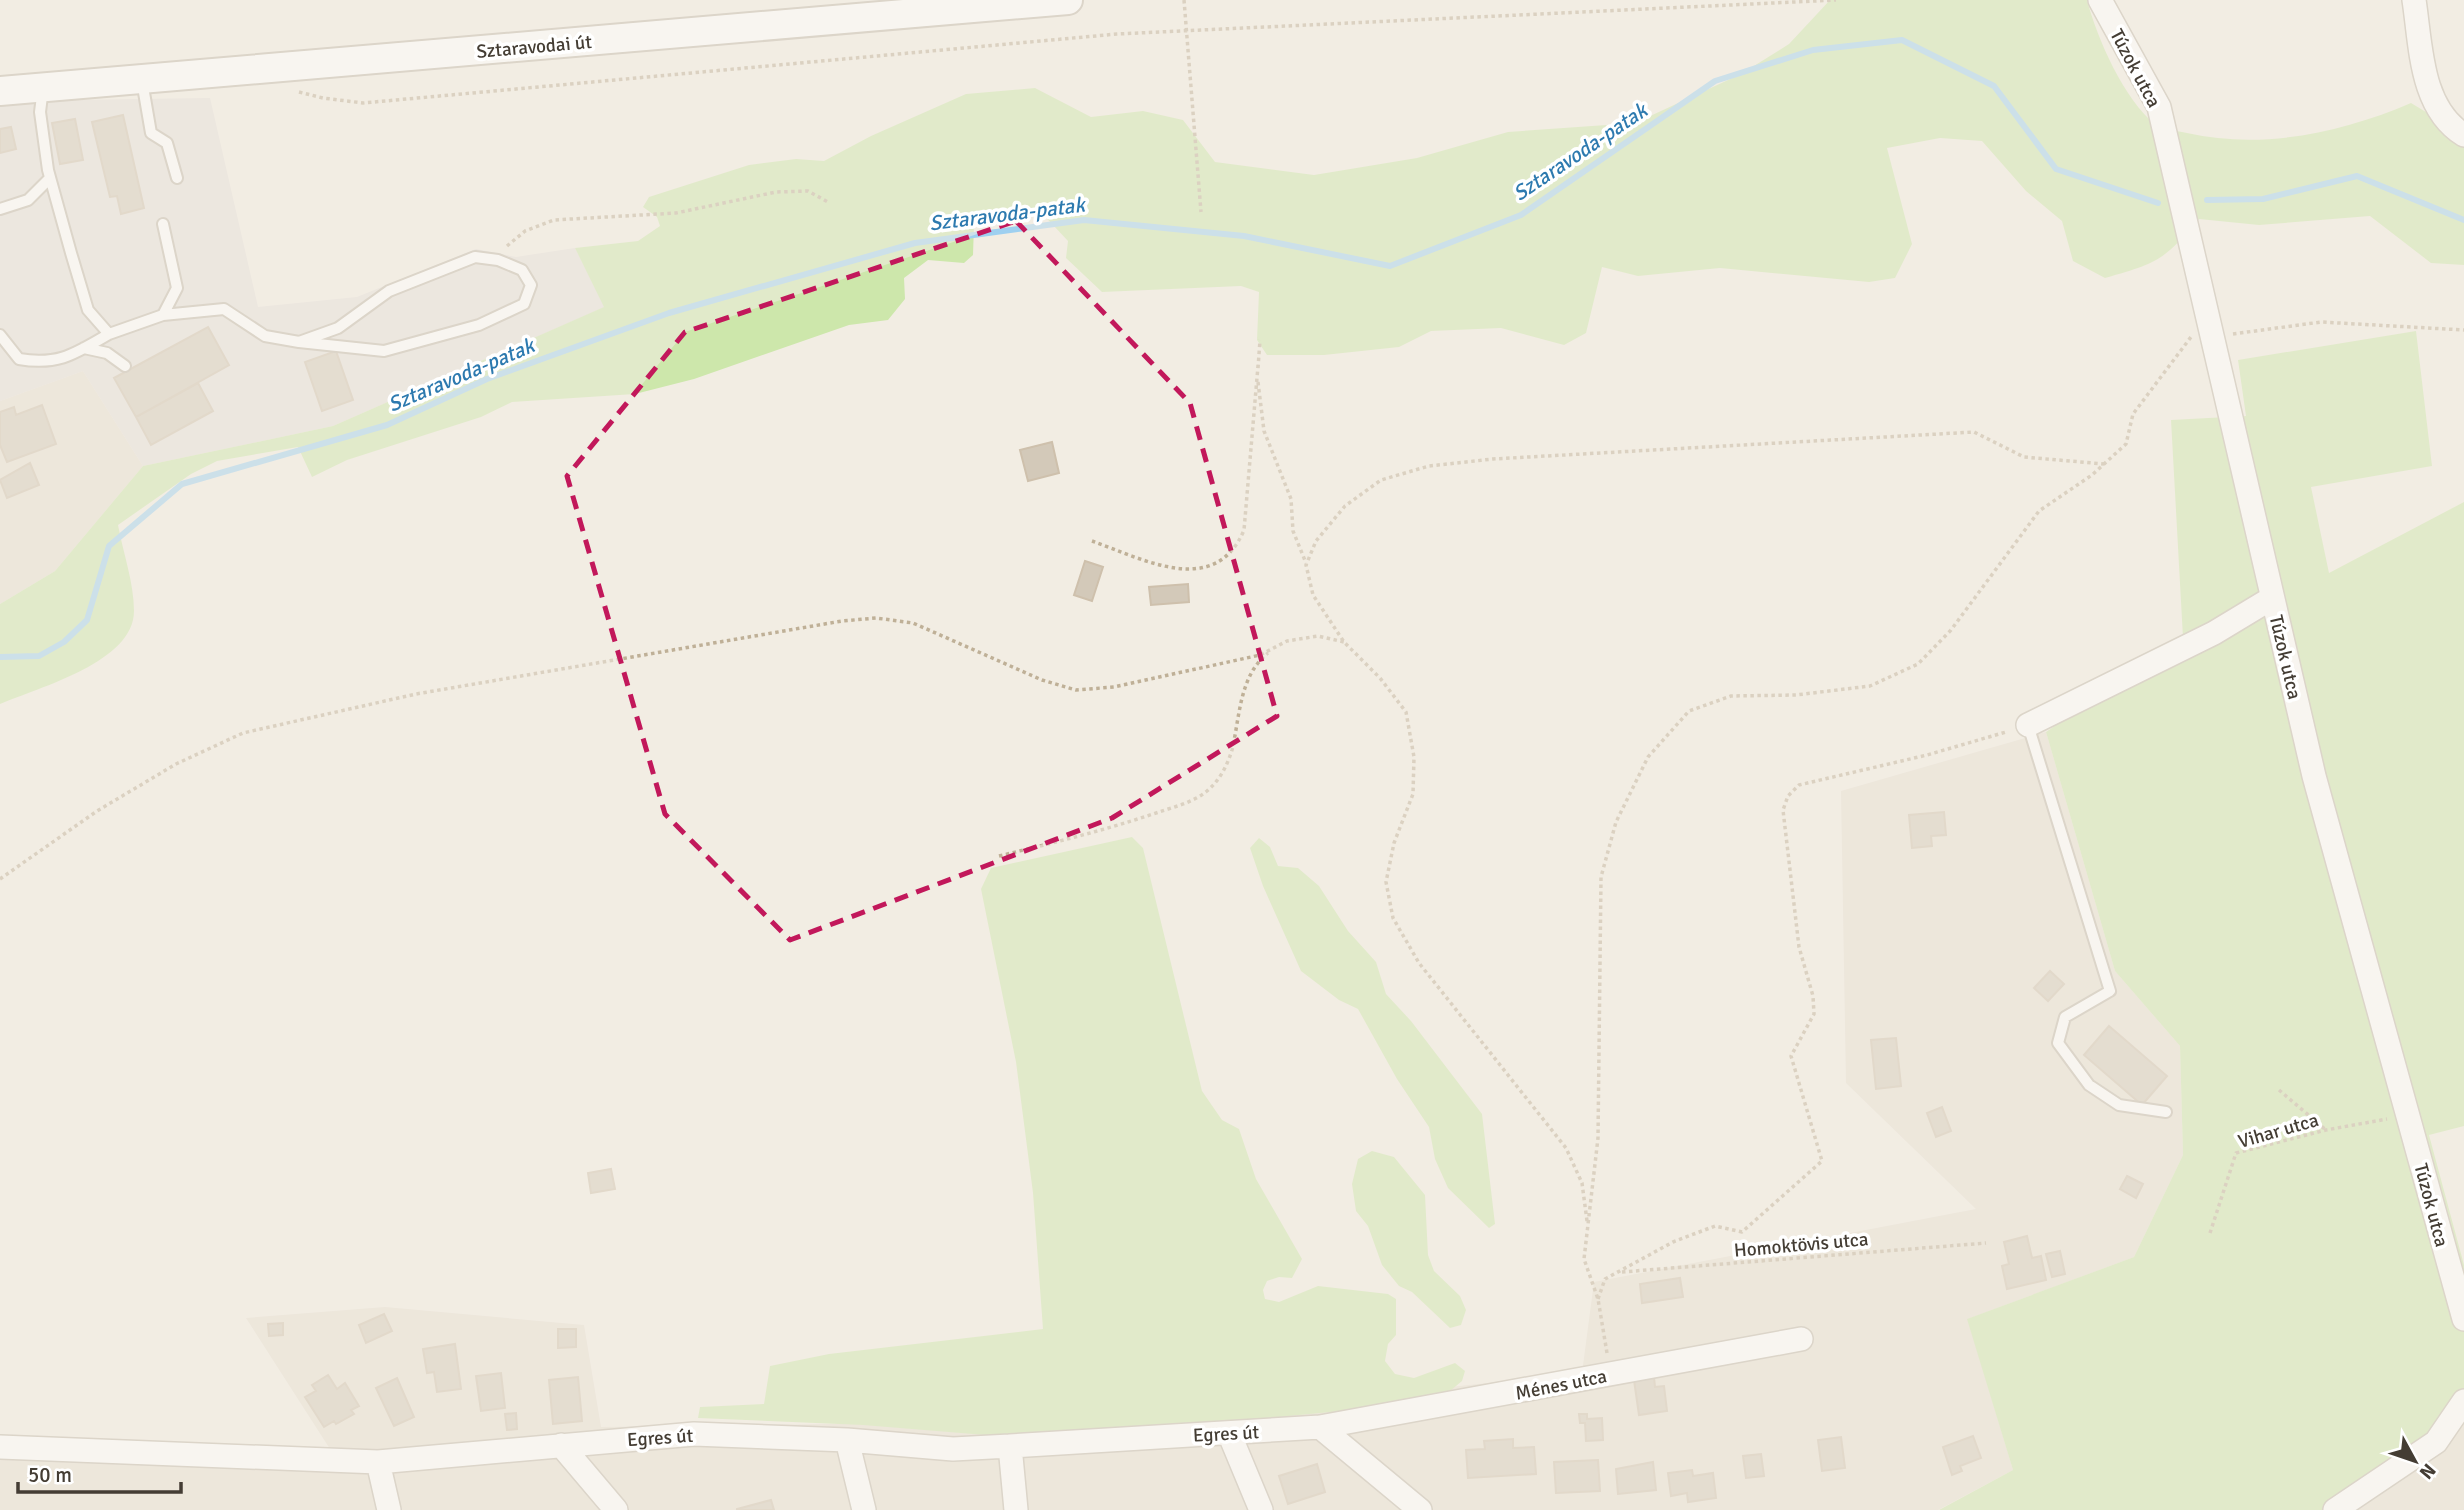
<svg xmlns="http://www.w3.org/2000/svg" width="2464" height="1510" viewBox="0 0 2464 1510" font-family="Signika,sans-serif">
	<rect width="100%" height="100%" fill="#f2ede3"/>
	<!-- residential -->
	<path fill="#e6dfd1" d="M83,371L143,466L55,571L0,604V401Z
		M2046,732L2115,971L2180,1046L2183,1155L2134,1257L1968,1319L2013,1470L1938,1510H0V1441L330,1449L246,1318L385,1307L584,1325L601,1427L1137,1420L1582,1373L1594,1282L1976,1209L1846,1083L1841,791Z
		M2464,1412V1510H2337Z"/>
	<!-- industrial -->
	<path fill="#e4dfd9" d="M210,98L258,307L357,297L476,249L516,257L575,248L605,307L333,426L143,466L83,371L0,401V101Z"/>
	<!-- green -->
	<path fill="#cde7ab" d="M1830,0H2087C2097,38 2124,100 2156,125C2163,130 2178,131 2187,133C2262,150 2341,133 2411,103L2464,135V265L2431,263L2370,216L2259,225L2199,219C2163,261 2158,263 2105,278L2073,261L2062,221L2026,191L1982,141L1940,138L1887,148L1912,244L1895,278L1869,282L1720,268L1638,276L1602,267L1586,333L1564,345L1501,328L1431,331L1399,347L1324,355H1267L1257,340L1259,292L1241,286L1102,292L1066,258L1068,241L1037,208L985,214L974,225L973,255L964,263L928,260L904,278L905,299L888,320L849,325L694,379L635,394L512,402L481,417L347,460L312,477L298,447L217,461L191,474L118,525C123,552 134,583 134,611C134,662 40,687 0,704V604L55,571L143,466L333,426L604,307L575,248L638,241L660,226L657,217L643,207L649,197L749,165L796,159L824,161L871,136L966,94L1035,88L1091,117L1143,111L1183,120L1215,162L1314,175L1417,158L1508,132L1635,123L1741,74L1789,44Z
		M2416,331L2432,466L2311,487L2329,573L2464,502V1126L2429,1135L2464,1265V1412L2337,1510H1939L2013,1470L1967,1319L2134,1257L2183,1155L2180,1046L2115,971L2046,732L2183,638L2171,420L2246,416L2238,360Z
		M1132,837L1143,848L1202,1091L1222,1120L1239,1129L1256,1179L1302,1259L1292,1278L1279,1277L1267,1281L1263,1290L1265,1299L1279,1302L1318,1286L1388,1294L1396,1299V1335L1388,1344L1385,1361L1395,1374L1414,1378L1455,1363L1465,1371L1462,1381L1450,1391L1341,1411L1202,1424L1010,1437L863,1425L698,1418L700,1407L764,1404L770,1366L829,1354L1043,1329L1033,1193L1016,1062L981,889L991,868Z
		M1259,838L1270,847L1278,866L1298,868L1319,886L1348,931L1376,962L1386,994L1411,1021L1482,1114L1495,1224L1489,1228L1448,1188L1435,1159L1429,1127L1397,1079L1358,1009L1339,1000L1301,971L1263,886L1250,848Z
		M1372,1151L1394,1157L1425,1195L1428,1255L1434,1271L1460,1296L1466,1310L1461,1325L1450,1328L1412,1292L1399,1286L1382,1265L1368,1226L1356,1211L1352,1184L1358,1159Z"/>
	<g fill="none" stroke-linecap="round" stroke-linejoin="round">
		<!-- stream -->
		<path stroke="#9ed0f0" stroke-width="6" d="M2207,200L2263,199L2357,176L2464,220
			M0,657L39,656L64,642L87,620L109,546L182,484L387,425L487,379L669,313L915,243L1084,220L1244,236L1390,266L1521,215L1715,81L1813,50L1902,40L1994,86L2056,169L2158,203"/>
	</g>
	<!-- building -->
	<path fill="#d3c9b9" stroke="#cec0ac" stroke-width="2" d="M123,115L144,208L121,214L117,196L110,197L92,122Z
		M75,119L83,160L60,164L52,123Z
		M11,127L16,149L0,153V129Z
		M208,327L229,365L136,417L114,378Z
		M336,351L353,400L322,411L305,362Z
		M198,383L213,411L151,445L136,417Z
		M42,405L56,444L7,462L0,445V412L14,407L16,415Z
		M1052,442L1059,473L1028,481L1020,450Z
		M30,463L39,485L7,498L0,480Z
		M1085,561L1103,567L1092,601L1074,595Z
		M1188,584L1189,602L1151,605L1149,587Z
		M1944,812L1946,835L1931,836L1932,846L1912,848L1909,815Z
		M2050,971L2064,984L2048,1001L2034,988Z
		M2109,1026L2167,1076L2142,1105L2084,1055Z
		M1896,1038L1901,1086L1876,1089L1871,1040Z
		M1942,1107L1951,1131L1936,1137L1927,1113Z
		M611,1169L615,1189L591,1193L588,1173Z
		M2127,1176L2143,1184L2136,1198L2120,1189Z
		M2027,1236L2032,1258L2041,1256L2046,1280L2007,1289L2002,1266L2009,1264L2004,1242Z
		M2060,1251L2065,1274L2052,1277L2046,1254Z
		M1680,1278L1683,1297L1642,1303L1640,1284Z
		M384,1314L392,1331L366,1343L359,1325Z
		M283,1323V1335L269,1336L268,1324Z
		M558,1329H576V1347L558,1348Z
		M455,1344L461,1389L437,1392L434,1372L427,1373L423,1349Z
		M501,1373L505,1408L481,1411L476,1376Z
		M328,1375L337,1389L345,1383L359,1406L351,1410L354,1414L336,1424L334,1421L324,1427L305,1397L316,1391L312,1385Z
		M578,1377L582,1421L553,1424L549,1380Z
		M1654,1377L1655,1387L1664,1386L1667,1411L1639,1415L1634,1380Z
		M397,1378L414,1417L394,1426L376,1388Z
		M516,1413L517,1429L507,1430L505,1414Z
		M1579,1414H1587V1419L1602,1418L1603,1440L1586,1441L1585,1423H1580Z
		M1973,1436L1981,1458L1960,1466L1962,1471L1952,1475L1943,1447Z
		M1841,1437L1845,1468L1822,1471L1818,1440Z
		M1513,1439V1448L1534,1447L1536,1474L1468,1478L1466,1450L1485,1449L1484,1441Z
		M1761,1454L1764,1476L1746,1478L1743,1456Z
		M1598,1460L1600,1491L1556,1493L1554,1462Z
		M1653,1462L1656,1490L1618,1494L1616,1469Z
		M1317,1464L1325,1492L1288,1504L1279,1476Z
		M1692,1470L1693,1476L1713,1473L1716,1498L1688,1502L1687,1493L1671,1496L1668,1473Z
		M771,1500L774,1510H737V1509Z"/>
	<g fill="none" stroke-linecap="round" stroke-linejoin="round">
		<!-- service casing -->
		<g stroke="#c0b8a9" stroke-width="14">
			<path id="service" d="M142,81L151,133L167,143L177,178
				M43,88L40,112L48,170L71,253L88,310L109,334L163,315L224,309L265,336L299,342L338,328L389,291L475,257L498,260L522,270L531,285L524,304L479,325L384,351L299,342
				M0,209L28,200L50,178
				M163,315L177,288L163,224
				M0,335L19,359C59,366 76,353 109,334
				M84,348L107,353L125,366
				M2028,725L2110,991L2065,1017L2058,1043L2089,1085L2119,1105L2166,1112"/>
		</g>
		<!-- minor casing -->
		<g stroke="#c0b8a9" stroke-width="26">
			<path id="minor" d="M2100,0L2159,107L2314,776L2464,1319
				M2414,0C2421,45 2420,108 2464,135
				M2028,725L2214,633L2272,598
				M1320,1427L1420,1510
				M1229,1433L1261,1510
				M847,1440L864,1510
				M561,1445L616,1510
				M1010,1446L1016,1510
				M0,1447L378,1462L694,1434L847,1440L953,1449L1010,1446L1320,1427L1801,1339
				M378,1462L389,1510
				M2335,1510L2436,1442L2464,1401"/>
		</g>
		<!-- tertiary casing -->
		<g stroke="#c0b8a9" stroke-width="32">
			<path id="tertiary" d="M0,91L1068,0"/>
		</g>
		<!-- path -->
		<path stroke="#bfb097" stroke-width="3.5" stroke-dasharray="3.5 3.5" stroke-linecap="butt" d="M1184,0L1201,212
			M299,92L323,98L363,103L1117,34L1836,0
			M507,246L525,231L554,220L676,213L776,192L808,191L828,202
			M2233,334L2321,322L2464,330
			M1258,368L1260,340
			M1258,382L1264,431L1291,499L1293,531L1306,563
			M1092,541C1143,559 1215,599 1244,530L1258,366
			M999,856C1053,843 1106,830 1159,812C1174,807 1194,802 1207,791C1220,780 1227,766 1232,750C1240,717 1239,676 1268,653
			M0,879L97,811L176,764L243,733L416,694L842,621L876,618L913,623L1042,680L1076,690L1114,687L1260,655L1287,641L1318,636L1344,642
			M2279,1090L2326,1130
			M1587,1221L1582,1183L1566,1148L1419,963L1393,918L1386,882L1394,843L1413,794L1414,757L1406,712L1380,678L1344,642L1313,595L1306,565L1316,541L1345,506L1381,480L1429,466L1493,459L1974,432L2024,457L2104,464
			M2210,1233L2236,1153L2326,1130L2387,1119
			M1622,1272L1986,1243
			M1598,1299L1605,1279L1673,1242L1715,1226L1742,1232L1822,1161L1791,1056L1814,1014L1813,996L1799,947L1783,810L1788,796L1799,785L1927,755L2006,732
			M1607,1353L1598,1299L1584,1259L1598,1138L1601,877L1616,822L1648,757L1689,711L1731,696L1796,695L1870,686L1918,664L1951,630L2039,511L2092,475L2126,444L2133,414L2191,337"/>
		<!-- service -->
		<use href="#service" stroke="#fff" stroke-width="10"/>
		<!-- minor -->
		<use href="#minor" stroke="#fff" stroke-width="23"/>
		<!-- tertiary -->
		<use href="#tertiary" stroke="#fff" stroke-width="28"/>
	</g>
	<!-- marked area -->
	<path d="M0 0H2464V1510H0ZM1016,221L1190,403L1277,716L1112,818L790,940L665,814L567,476L685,332Z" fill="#f2ede3" fill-opacity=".55" fill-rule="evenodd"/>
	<path fill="none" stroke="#c2185b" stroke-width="5" stroke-dasharray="14 9" stroke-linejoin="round" d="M1016,221L1190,403L1277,716L1112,818L790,940L665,814L567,476L685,332Z"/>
	<g text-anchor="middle" stroke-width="7" stroke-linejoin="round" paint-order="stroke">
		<!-- street labels -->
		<g font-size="19" fill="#443d34" stroke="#fff">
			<text transform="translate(534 46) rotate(-5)" y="7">Sztaravodai út</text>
			<text transform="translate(2136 68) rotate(62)" y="7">Túzok utca</text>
			<text transform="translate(2286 657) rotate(77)" y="7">Túzok utca</text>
			<text transform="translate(2278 1130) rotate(-16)" y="7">Vihar utca</text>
			<text transform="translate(2432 1205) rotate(75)" y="7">Túzok utca</text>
			<text transform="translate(1801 1244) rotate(-5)" y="7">Homoktövis utca</text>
			<text transform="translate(1561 1384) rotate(-11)" y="7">Ménes utca</text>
			<text transform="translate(1226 1433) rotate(-3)" y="7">Egres út</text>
			<text transform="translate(660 1437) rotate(-4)" y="7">Egres út</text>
		</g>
		<!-- water labels -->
		<g font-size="21" font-style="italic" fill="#2d7aaf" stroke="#fff">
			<text transform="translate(1580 152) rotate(-34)" y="7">Sztaravoda-patak</text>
			<text transform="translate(1007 214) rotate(-7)" y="7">Sztaravoda-patak</text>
			<text transform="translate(461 375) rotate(-23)" y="7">Sztaravoda-patak</text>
		</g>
	</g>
	<!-- north arrow -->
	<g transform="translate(2415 1461) rotate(130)" stroke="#ffffff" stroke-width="5" paint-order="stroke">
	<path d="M0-5L12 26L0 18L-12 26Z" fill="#443d34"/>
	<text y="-10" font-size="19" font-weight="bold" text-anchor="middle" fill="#443d34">N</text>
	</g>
	<!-- scale -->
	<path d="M18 1482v10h163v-10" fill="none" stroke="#443d34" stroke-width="3.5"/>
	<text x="28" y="1482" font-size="21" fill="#443d34" stroke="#ffffff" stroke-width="5" paint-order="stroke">50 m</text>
</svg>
